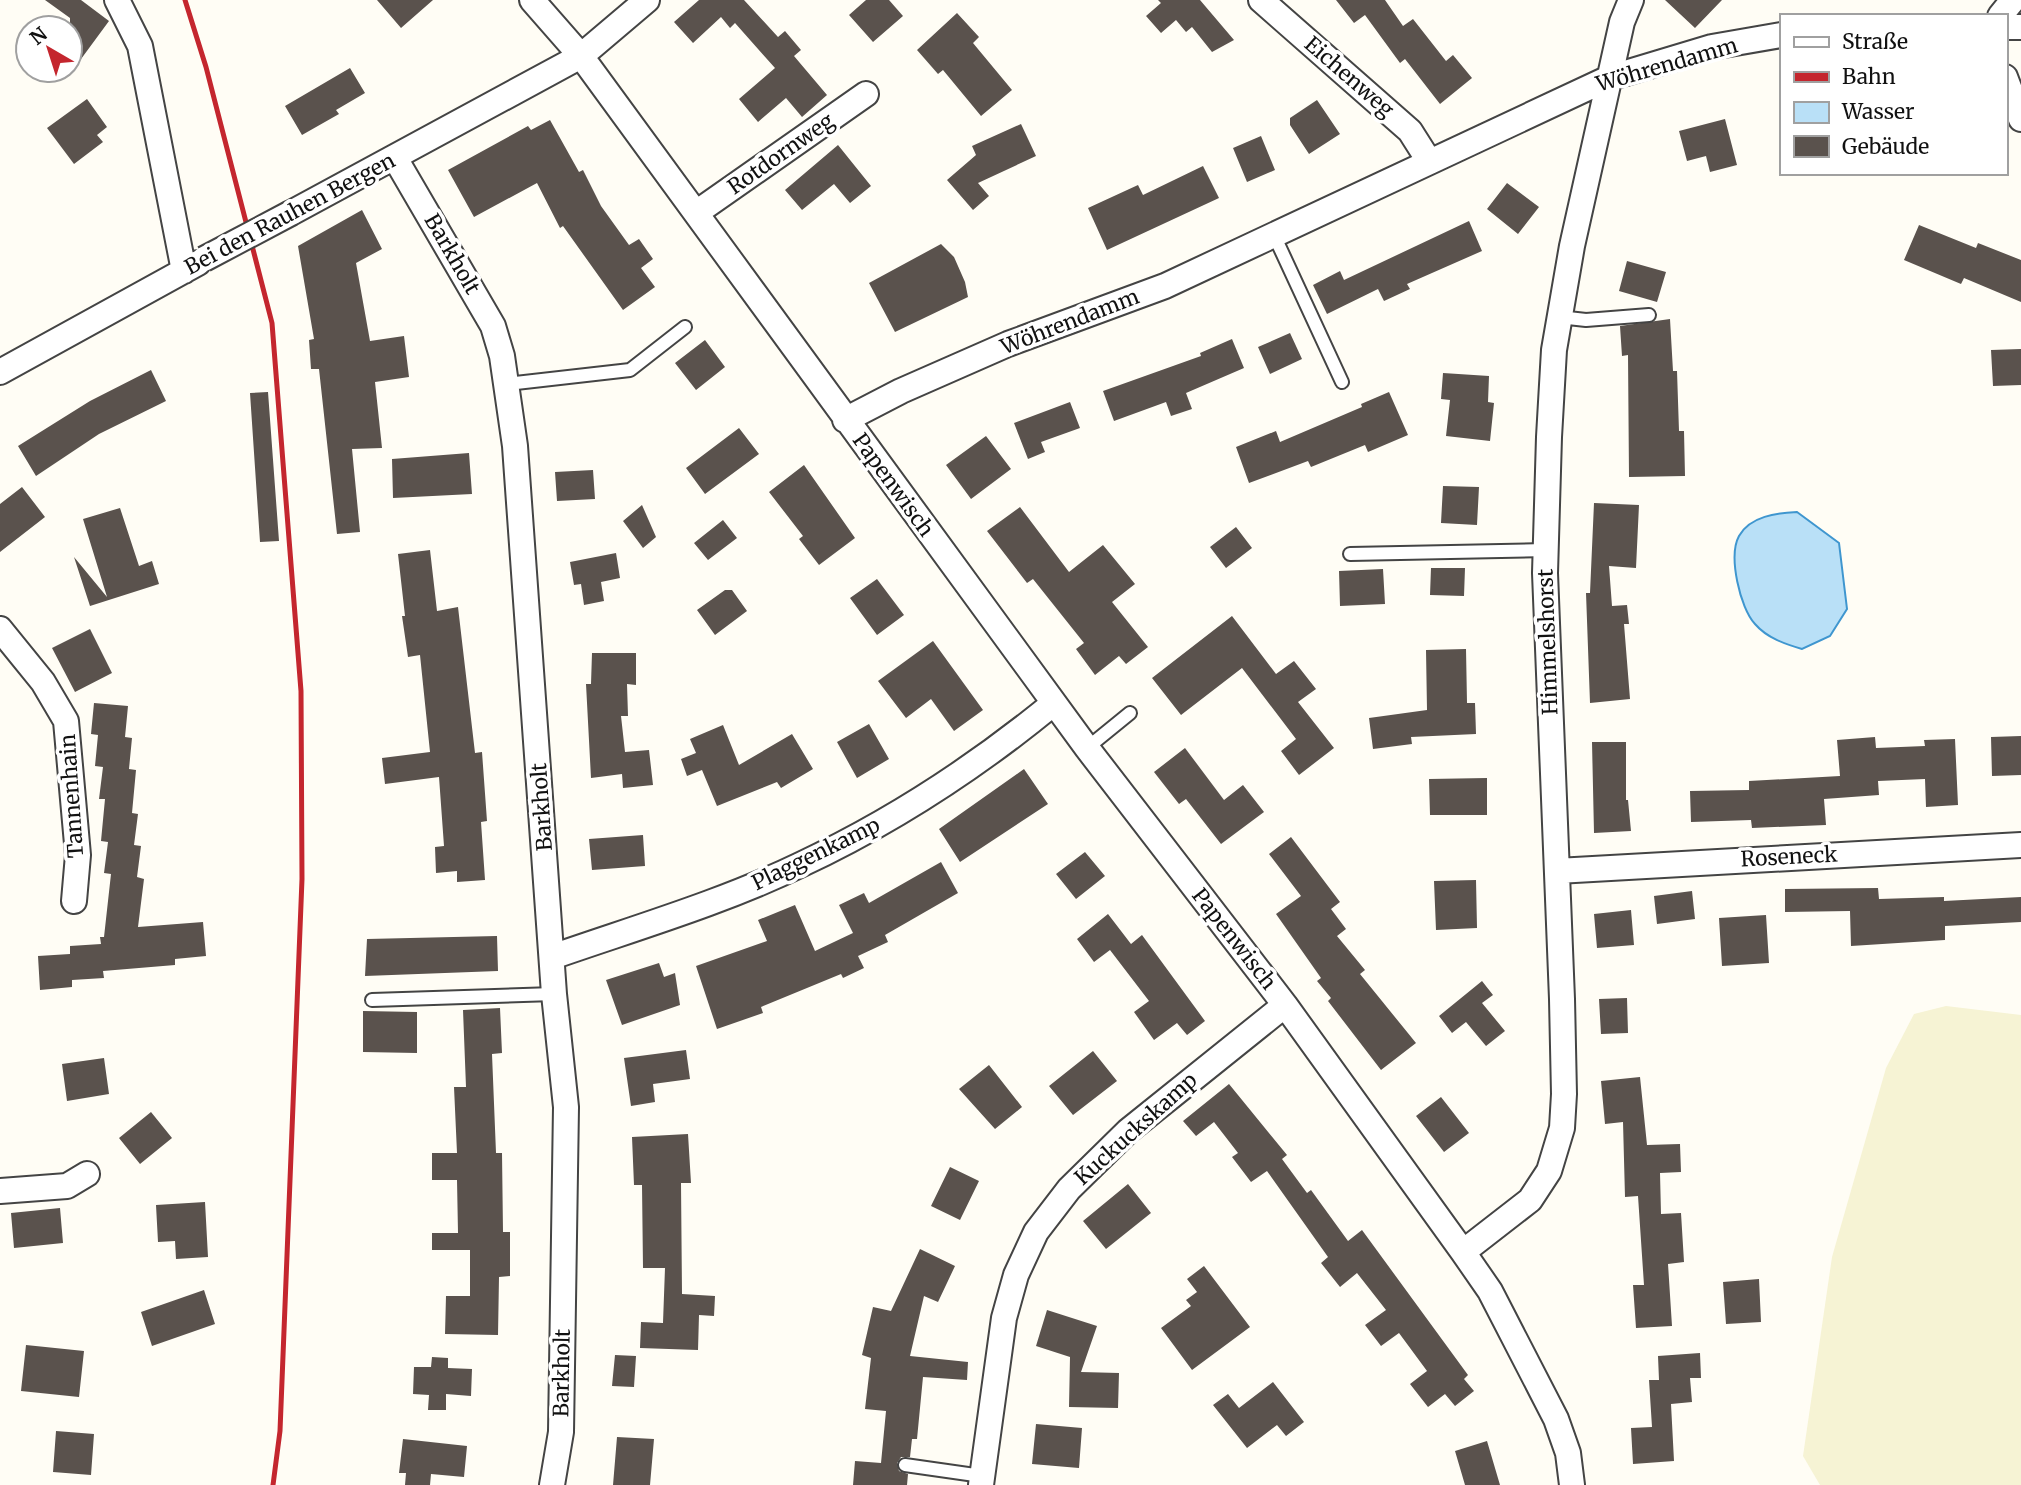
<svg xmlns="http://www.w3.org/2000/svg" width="2021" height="1485" viewBox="0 0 2021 1485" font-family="Merriweather,serif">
	<rect width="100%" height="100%" fill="#fffdf5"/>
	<!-- farmland -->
	<path fill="#f6f3d4" d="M1946,1006L2021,1015V1485H1820L1803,1456L1832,1257L1886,1068L1914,1014Z"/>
	<!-- water -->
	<path fill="#b9e0f7" stroke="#3f96cf" stroke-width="2" d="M1797,512L1839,543L1847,609L1830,636L1802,649C1785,644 1767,638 1755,624C1740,608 1728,556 1739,536C1750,516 1777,513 1797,512Z"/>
	<!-- building -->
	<path fill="#5a524d" d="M45,0H81L109,21L70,74V18Z
		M377,0H433L401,28Z
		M699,0H744L778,37L785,31L801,50L794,56L827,95L802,117L786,98L758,122L739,99L775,68L735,23L730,28L721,17L693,43L674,22Z
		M866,0H889L903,16L873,42L849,15Z
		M1158,0H1200L1234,40L1212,52L1192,27L1186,32L1176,20L1161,33L1146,16L1161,3Z
		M1336,0H1385L1403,26L1413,19L1446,61L1453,55L1472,78L1440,104L1405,59L1400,63L1365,15L1354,23Z
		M1665,0H1722L1695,28Z
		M957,13L979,37L973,43L1012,90L981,116L943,70L938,74L917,50Z
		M350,68L365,93L336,110L339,114L302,135L285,106Z
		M87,99L107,127L97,135L103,142L74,164L47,128Z
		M1317,100L1340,134L1309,154L1290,125V118Z
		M1725,119L1737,165L1710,172L1706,156L1687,161L1679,131Z
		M550,120L579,172L583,170L601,206L629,245L639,239L653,259L641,268L655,287L623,310L563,226L560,228L537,183L474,217L448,170L528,126L531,130Z
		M1021,124L1036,156L978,183L989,196L973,210L947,180L976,155L972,146Z
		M1261,136L1275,170L1247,182L1233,148Z
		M838,145L871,186L850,203L834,184L802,210L785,190Z
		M1203,166L1219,198L1107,250L1088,208L1138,185L1143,195Z
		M1507,183L1539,207L1518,234L1487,209Z
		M362,210L382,249L356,263L370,341L404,336L409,377L375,382L382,448L352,449L360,532L337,534L319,369H311L309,340L314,339L298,246Z
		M1469,221L1482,251L1407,284L1410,289L1384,301L1378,289L1327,314L1313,285L1340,271L1344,280Z
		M1919,225L1976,248L1978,243L2021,260V302L1964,278L1961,284L1904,260Z
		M941,244L954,257L965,282L968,297L895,332L869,283Z
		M1627,261L1666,272L1657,302L1619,291Z
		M1670,319L1673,371H1677L1679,431H1684L1685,476L1629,477L1628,355L1622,356L1620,326Z
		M1290,333L1302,359L1270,374L1258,347Z
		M1232,339L1244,368L1186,393L1192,409L1171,416L1166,402L1114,421L1103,391L1201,356L1200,353Z
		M705,340L725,367L696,390L675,363Z
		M2021,349V385L1993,386L1991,350Z
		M151,370L166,401L99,434L36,476L18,446L90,401Z
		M1443,373L1489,376L1488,402L1494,403L1490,441L1446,436L1450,400L1441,399Z
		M268,392L279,541L260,542L250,393Z
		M1389,392L1408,435L1368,452L1365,445L1311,467L1308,461L1249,483L1236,447L1276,431L1280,442L1362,407L1361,404Z
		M1070,402L1080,428L1041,442L1045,452L1028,459L1014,423Z
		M739,428L759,454L705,494L686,468Z
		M986,436L1011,469L971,499L946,465Z
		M469,453L472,494L393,498L392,459Z
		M804,465L855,538L819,565L799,539L803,536L769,492Z
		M593,470L595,499L557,501L555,472Z
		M1443,486L1479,487L1477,525L1441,523Z
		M22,487L45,517L0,552V504Z
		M1594,503L1639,505L1636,568L1609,566L1612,606L1627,605L1629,624H1624L1630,699L1590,703L1586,593H1590Z
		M642,505L656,537L643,548L623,521Z
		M1020,507L1069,572L1103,545L1135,584L1112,602L1148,647L1126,664L1119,656L1095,675L1076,649L1084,643L1033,579L1027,583L987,531Z
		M120,508L139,566L152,561L159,584L90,606L74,557L107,597L83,519Z
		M723,520L737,538L708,560L694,543Z
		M1236,527L1252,548L1226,568L1210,547Z
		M430,550L437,611L458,607L475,753L482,752L487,821L481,822L485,880L457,882V871L436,873L435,847L444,846L439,777L385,784L382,758L430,752L420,655L408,657L402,616H405L398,554Z
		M616,553L620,578L601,582L604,601L584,605L581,584L574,585L570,562Z
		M1431,568H1465L1464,596L1430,595Z
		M1383,569L1385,604L1340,606L1339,571Z
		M877,579L904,615L877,635L850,598Z
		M725,590H732L747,611L715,635L697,610Z
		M1232,616L1276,674L1294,661L1316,689L1298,702L1334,748L1299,775L1281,751L1296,739L1242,668L1181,715L1152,678Z
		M90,629L112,673L75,692L52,648Z
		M933,641L983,710L954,731L931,699L906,718L878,681Z
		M1466,649L1467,703H1475L1476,734L1411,737L1412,744L1373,749L1369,718L1427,710L1426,650Z
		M592,653H636V685L627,684L628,716H621L625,752L649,750L653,785L623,788L622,774L591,778L586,684H591Z
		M94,703L128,706L125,737L132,738L129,769L136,770L132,813L138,814L134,845L141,846L137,877L144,879L138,927L203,922L206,956L175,959V965L103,971L104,978L72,980V987L40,990L38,956L70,954V946L101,944L100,937H104L111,874L104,873L108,842L101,841L105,799H99L103,767L95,766L98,735L91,734Z
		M869,724L889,759L857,778L837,742Z
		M723,725L739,765L792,734L813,769L781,788L777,782L717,806L702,770L687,776L681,759L696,753L690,739Z
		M2021,736V775L1992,776L1991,737Z
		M1875,737L1876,748L1925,746L1924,740L1955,739L1958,805L1926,807L1925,779L1878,781L1879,795L1824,799L1826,825L1752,828L1751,820L1691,822L1690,791L1749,790V781L1840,776L1837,740Z
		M1592,742H1626V800H1628L1631,831L1594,833Z
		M1185,748L1224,800L1243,785L1264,812L1221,844L1186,799L1179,804L1154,772Z
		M1024,769L1048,804L960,862L939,829Z
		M1487,778V815H1430L1429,779Z
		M643,835L645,866L592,870L589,839Z
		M1291,837L1340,902L1331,909L1346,929L1337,936L1365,970L1360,974L1416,1043L1381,1070L1328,1001L1331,998L1317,981L1321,978L1276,914L1301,896L1269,854Z
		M1085,852L1105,876L1076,899L1056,874Z
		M941,862L958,893L885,935L888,942L858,956L864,968L843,978L841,974L761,1007L763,1013L717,1029L696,966L767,941L758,920L795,905L815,951L853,933L839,905L864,893L869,903Z
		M1476,880L1477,928L1436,930L1434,881Z
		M1878,888L1879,899L1944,897V901L2021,897V922L1945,926V940L1851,946L1850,911L1785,912V889Z
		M1692,891L1695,919L1657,924L1654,896Z
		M1631,910L1634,945L1597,948L1594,914Z
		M1108,914L1131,944L1142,935L1205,1021L1187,1035L1177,1023L1154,1040L1134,1012L1149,1001L1110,950L1094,962L1077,939Z
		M1766,915L1769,963L1722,966L1719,918Z
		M497,936L498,971L365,976L367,939Z
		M659,963L664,977L675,973L680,1005L622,1025L606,980Z
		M1482,981L1493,995L1482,1003L1505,1031L1486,1046L1466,1022L1452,1033L1439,1016Z
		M1627,998L1628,1033L1601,1034L1599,999Z
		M500,1008L502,1053L492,1054L496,1153H502L503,1232H510V1276L499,1277L498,1335L445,1334L446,1296H470V1250H432V1233H458L457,1180H432V1153H457L454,1087H466L463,1010Z
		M363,1011L417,1012V1053L363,1052Z
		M686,1050L690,1079L653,1084L655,1102L631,1106L624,1058Z
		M1093,1051L1117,1081L1073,1115L1049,1086Z
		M104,1058L109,1094L67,1101L62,1064Z
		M989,1065L1022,1107L995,1129L959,1089Z
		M1640,1077L1647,1145L1680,1144L1681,1172L1660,1173L1661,1214L1681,1213L1684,1262L1668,1264L1672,1326L1636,1328L1633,1285H1644L1638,1196L1625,1197L1623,1122L1605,1124L1601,1081Z
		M1229,1084L1287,1155L1282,1159L1307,1193L1311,1190L1348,1241L1362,1230L1468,1375L1464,1379L1474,1391L1455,1406L1445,1394L1428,1407L1410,1384L1427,1371L1399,1333L1381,1346L1365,1325L1386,1310L1357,1273L1340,1287L1321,1263L1328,1257L1267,1171L1251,1182L1232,1157L1238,1153L1214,1122L1196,1136L1183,1121Z
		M1441,1097L1469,1133L1444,1152L1416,1116Z
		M151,1112L172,1138L140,1164L119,1138Z
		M688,1134L691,1183H681L682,1294L715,1296L714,1316L699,1315L698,1350L640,1348L641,1322L663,1323L665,1268H643L642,1185H634L632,1137Z
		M950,1167L979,1181L960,1220L931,1206Z
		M1128,1184L1151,1213L1106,1249L1083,1221Z
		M205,1202L208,1257L176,1259L175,1241L158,1242L156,1205Z
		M60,1208L63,1243L14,1248L11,1213Z
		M920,1249L955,1266L938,1302L924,1296L910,1356L968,1362L967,1380L923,1377L917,1439H912L910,1457H901L897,1463L899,1471L908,1474L907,1485H853L855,1461L881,1463L886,1411L865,1409L871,1358L862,1355L873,1307L891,1311Z
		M1204,1266L1250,1327L1192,1370L1161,1328L1191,1306L1186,1300L1197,1292L1187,1279Z
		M1759,1279L1761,1322L1726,1324L1723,1282Z
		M204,1290L215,1324L152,1346L141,1312Z
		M1047,1310L1097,1326L1081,1372L1119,1373L1118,1408L1069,1407L1070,1357L1036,1346Z
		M26,1345L84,1351L79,1397L21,1391Z
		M1700,1353L1701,1378H1690L1692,1402L1671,1404L1674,1461L1633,1464L1631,1428L1652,1427L1649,1380H1659L1658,1356Z
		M615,1355L636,1356L634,1387L612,1386Z
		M432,1357L448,1358V1368L472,1369L471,1396L446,1394V1410H428L429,1395L413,1394L414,1367H431Z
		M1273,1382L1304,1422L1286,1436L1277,1425L1247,1448L1213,1405L1228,1394L1239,1408Z
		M1036,1424L1082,1428L1079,1468L1032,1464Z
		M56,1431L94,1434L91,1475L53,1472Z
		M617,1437L654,1439L650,1485H613Z
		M403,1439L467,1446L464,1477L431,1474L430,1485H405L406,1473H399Z
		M1487,1441L1500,1485H1465L1455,1451Z"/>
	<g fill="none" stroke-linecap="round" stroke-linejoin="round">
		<!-- service casing -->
		<g stroke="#444" stroke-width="16">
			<path id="service" d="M1274,235L1342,382
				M1559,317L1586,320L1649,315
				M507,384L630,370L685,327
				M1350,554L1546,550
				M1087,748L1130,713
				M372,1000L554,994
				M905,1465L982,1476"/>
		</g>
		<!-- minor casing -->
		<g stroke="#444" stroke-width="28">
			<path id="minor" d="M117,0L140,46L184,271
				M532,0L581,56L1087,748L1285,1005L1463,1252L1490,1291L1556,1419L1568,1453L1572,1485
				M1261,0L1410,131L1429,161
				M2000,16L2013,0
				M2005,27H2021
				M2005,77L2021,119
				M395,158L493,326L502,356L515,446L554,994L566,1107L561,1432L552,1485
				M291,213L581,56L647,0
				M696,213L866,94
				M0,372L198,263
				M845,420L901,391L1008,344L1165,286L1609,78L1712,47L1781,35
				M0,629L43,682L66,721L78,855L74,901
				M1557,871L2021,845
				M552,957C635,928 721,903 800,865C892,822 976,767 1054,703
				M0,1191L67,1186L87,1174
				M1463,1252L1530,1200L1549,1171L1562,1128L1564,1094L1562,999L1545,573L1549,437L1554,350L1572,246L1622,22L1631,0
				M981,1485L1004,1318L1016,1275L1036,1232L1069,1189L1128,1131L1285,1005"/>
		</g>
		<!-- service -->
		<use href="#service" stroke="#fff" stroke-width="12"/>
		<!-- minor -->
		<use href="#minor" stroke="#fff" stroke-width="24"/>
		<!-- rail -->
		<path stroke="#c4262e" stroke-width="5" d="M185,0L206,67L272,323L301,691L302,879L280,1431L273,1485"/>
		<!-- minor-bridge casing -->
		<g stroke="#444" stroke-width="28" stroke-linecap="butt">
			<path id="minor-bridge" d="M204,259L291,213"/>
		</g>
		<!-- minor-bridge -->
		<use href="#minor-bridge" stroke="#fff" stroke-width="24"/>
	</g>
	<g text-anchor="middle" stroke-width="7" stroke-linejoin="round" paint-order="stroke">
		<!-- street labels -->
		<g font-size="21" fill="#111" stroke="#fff">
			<text transform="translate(1667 65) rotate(-16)" y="7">Wöhrendamm</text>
			<text transform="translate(1349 77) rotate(41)" y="7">Eichenweg</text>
			<text transform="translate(781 154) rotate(-35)" y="7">Rotdornweg</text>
			<text transform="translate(290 214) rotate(-28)" y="7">Bei den Rauhen Bergen</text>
			<text transform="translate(452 254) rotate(60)" y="7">Barkholt</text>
			<text transform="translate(1070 322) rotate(-21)" y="7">Wöhrendamm</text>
			<text transform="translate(893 485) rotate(54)" y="7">Papenwisch</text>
			<text transform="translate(1548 642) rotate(-92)" y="7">Himmelshorst</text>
			<text transform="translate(72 796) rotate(-94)" y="7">Tannenhain</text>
			<text transform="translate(542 807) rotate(-94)" y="7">Barkholt</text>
			<text transform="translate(816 854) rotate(-26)" y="7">Plaggenkamp</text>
			<text transform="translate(1789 857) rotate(-3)" y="7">Roseneck</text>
			<text transform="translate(1234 939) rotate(52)" y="7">Papenwisch</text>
			<text transform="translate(1136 1129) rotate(-42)" y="7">Kuckuckskamp</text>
			<text transform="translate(562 1373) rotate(-89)" y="7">Barkholt</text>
		</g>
	</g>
	<!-- legend -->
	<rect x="1780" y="14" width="228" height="161" fill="#ffffff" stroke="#a0a0a0" stroke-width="2"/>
	<rect x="1794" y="37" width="35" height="10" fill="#ffffff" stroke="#a0a0a0" stroke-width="2"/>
	<text x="1842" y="49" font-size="21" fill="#111111">Straße</text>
	<rect x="1794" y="72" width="35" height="10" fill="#c4262e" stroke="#a0a0a0" stroke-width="2"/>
	<text x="1842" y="84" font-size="21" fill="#111111">Bahn</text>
	<rect x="1794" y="102" width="35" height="21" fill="#b9e0f7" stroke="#a0a0a0" stroke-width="2"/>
	<text x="1842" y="119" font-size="21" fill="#111111">Wasser</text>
	<rect x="1794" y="136" width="35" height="21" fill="#5a524d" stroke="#a0a0a0" stroke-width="2"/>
	<text x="1842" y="154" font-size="21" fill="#111111">Gebäude</text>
	<!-- north arrow -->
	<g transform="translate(49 49) rotate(321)"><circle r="33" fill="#ffffff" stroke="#a0a0a0" stroke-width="2"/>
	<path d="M0-5L12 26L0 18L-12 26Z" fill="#c4262e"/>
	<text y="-10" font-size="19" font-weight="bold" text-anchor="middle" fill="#111111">N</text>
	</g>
</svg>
